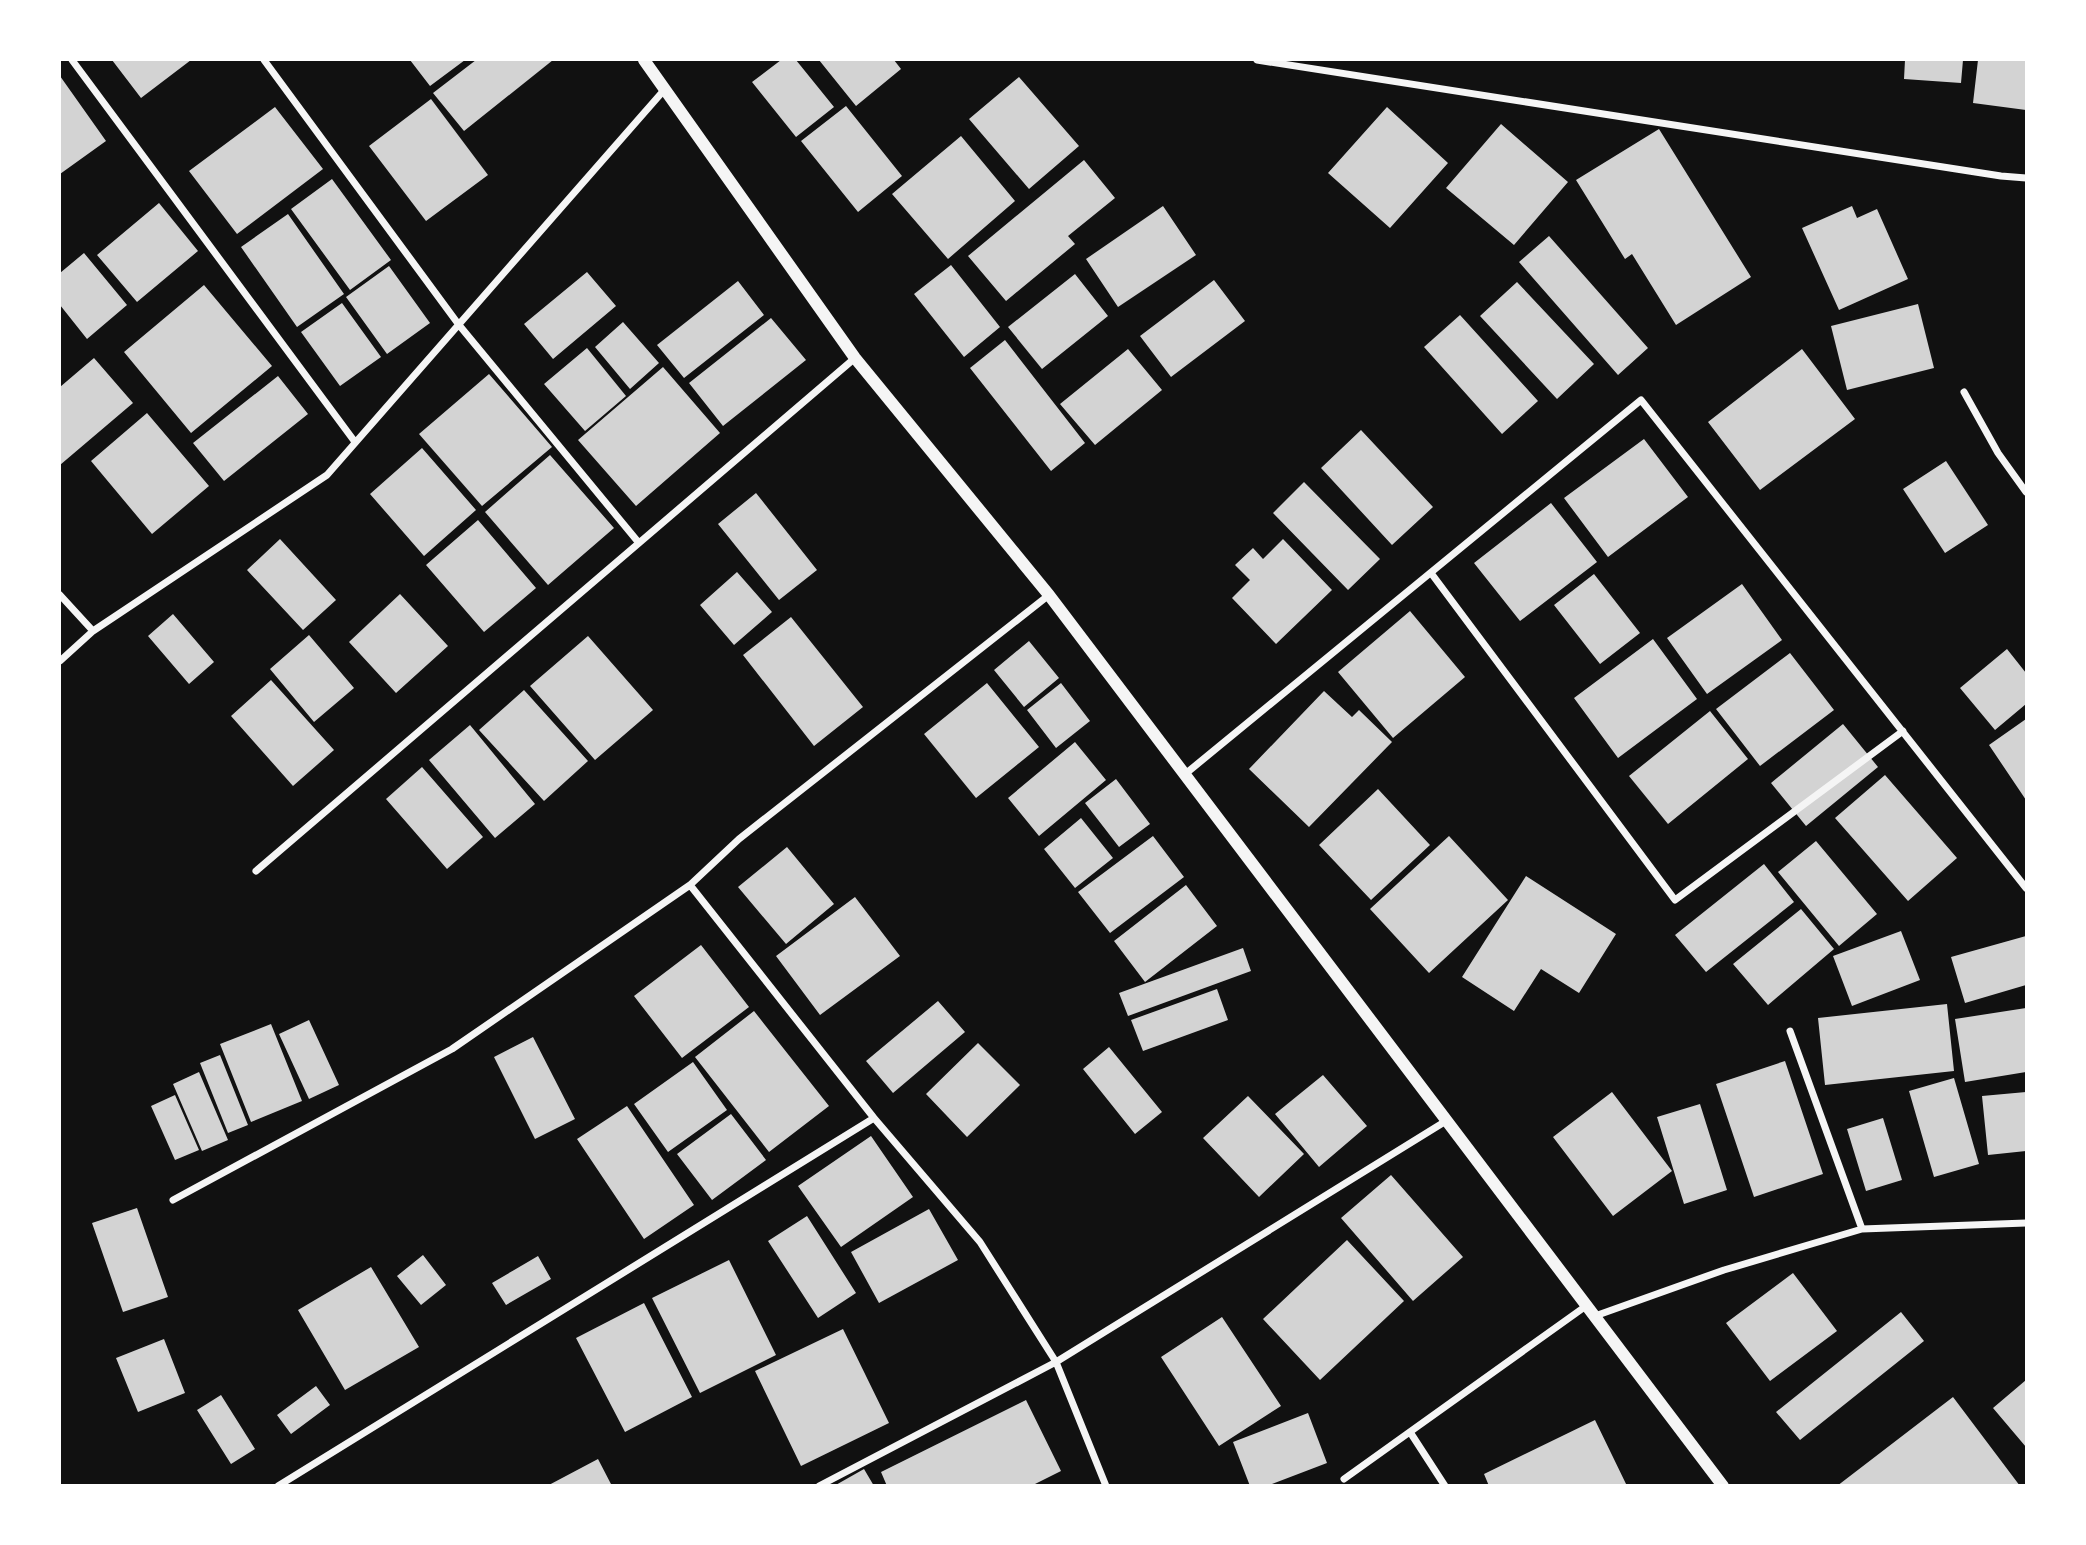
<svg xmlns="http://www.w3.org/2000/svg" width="2086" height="1545" viewBox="0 0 2086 1545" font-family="'Fira Sans',sans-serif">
	<rect width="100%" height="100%" fill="#111"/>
	<!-- building -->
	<path fill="#d3d3d3" d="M112,60H191L141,98Z
		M410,60H465L430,86Z
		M476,60H553L464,131L433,93Z
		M781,60H796L834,107L796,137L752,82Z
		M819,60H894L901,69L856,106Z
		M1905,60H1963L1961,83L1904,79Z
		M1978,60H2026V110L1973,103Z
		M60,76L106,141L60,174Z
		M1019,77L1079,146L1029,189L969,119Z
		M431,99L488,175L426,221L369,146Z
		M846,106L902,176L858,212L801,141Z
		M275,107L323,169L237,234L189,171Z
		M1387,107L1448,163L1390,228L1328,173Z
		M1501,124L1568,182L1514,245L1446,188Z
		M1659,129L1751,277L1676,325L1632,254L1625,259L1576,180Z
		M961,136L1015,201L948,259L892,194Z
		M1084,160L1115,198L1068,236L1075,244L1006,301L968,256Z
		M332,179L391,260L350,290L291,209Z
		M159,203L198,251L137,302L97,255Z
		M1163,206L1196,255L1118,307L1086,259Z
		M1852,206L1857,218L1877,209L1908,279L1839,310L1802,228Z
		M288,214L344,294L297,327L241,247Z
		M1549,236L1648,348L1618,375L1519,262Z
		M84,253L127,305L87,339L60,305V273Z
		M951,265L1000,327L964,357L914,294Z
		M389,266L430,323L387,354L346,297Z
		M587,272L616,306L553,359L524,324Z
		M1075,274L1108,316L1042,369L1008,327Z
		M1214,280L1245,321L1171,377L1140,336Z
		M738,281L764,315L684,378L657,345Z
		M1517,282L1594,364L1557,399L1480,316Z
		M204,285L272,366L191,433L124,352Z
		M342,303L381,357L340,386L301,332Z
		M1918,304L1934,368L1847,390L1831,326Z
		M1460,315L1538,401L1502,434L1424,347Z
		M771,318L806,360L723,426L689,383Z
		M623,322L659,363L630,389L595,347Z
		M1005,340L1085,443L1051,471L970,368Z
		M587,348L626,396L585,431L544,384Z
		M1128,349L1162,390L1095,445L1060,404Z
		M1802,349L1855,419L1760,490L1708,422Z
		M94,358L133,403L60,465V387Z
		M663,367L720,433L636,506L578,440Z
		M489,374L552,447L482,506L419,434Z
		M278,376L308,414L224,481L193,443Z
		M147,413L209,486L152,534L91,461Z
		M1361,430L1433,507L1392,545L1321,468Z
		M1644,439L1688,497L1608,557L1564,498Z
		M422,448L476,510L424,556L370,494Z
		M550,455L614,528L548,585L485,512Z
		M1946,461L1988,525L1945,553L1903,489Z
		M1304,482L1380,559L1348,590L1273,513Z
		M756,493L817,570L779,600L718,524Z
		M1551,503L1597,562L1520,621L1474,563Z
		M478,520L536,588L484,632L426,565Z
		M280,539L336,600L303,630L247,570Z
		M1283,539L1332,590L1276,644L1232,598L1250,580L1235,565L1253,548L1263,559Z
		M737,572L772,612L734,645L700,605Z
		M1594,574L1640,633L1600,664L1554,605Z
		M1742,584L1782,640L1707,694L1667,638Z
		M400,594L448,646L396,693L349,642Z
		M1410,611L1465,677L1393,738L1338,672Z
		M173,614L214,662L189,684L148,636Z
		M791,617L863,707L814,746L743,655Z
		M309,635L354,688L314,722L270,669Z
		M588,636L653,710L595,760L530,686Z
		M1653,639L1697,699L1618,758L1574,698Z
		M1029,641L1059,678L1024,707L994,670Z
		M2007,649L2026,673V704L1995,730L1960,688Z
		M1790,653L1834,710L1760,766L1716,709Z
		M271,680L334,750L293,786L231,716Z
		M987,683L1039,747L976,798L924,734Z
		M1061,683L1090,721L1056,748L1027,710Z
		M524,690L588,761L544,801L479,730Z
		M1324,691L1352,717L1359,710L1392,742L1309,827L1249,769Z
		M1710,711L1748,759L1668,824L1629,776Z
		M2026,719V800L1989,745Z
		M1843,724L1878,767L1806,826L1771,783Z
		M470,725L535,804L495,838L429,760Z
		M1075,742L1106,780L1039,836L1008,798Z
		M422,767L483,837L447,869L386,799Z
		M1885,775L1957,858L1908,901L1835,818Z
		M1116,779L1150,824L1119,847L1085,803Z
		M1378,789L1430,845L1371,900L1319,845Z
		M1081,818L1113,858L1075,888L1044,849Z
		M1153,836L1184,877L1110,933L1078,892Z
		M1449,836L1508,900L1429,973L1370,909Z
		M1816,841L1877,914L1839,946L1778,872Z
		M787,847L834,904L786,944L738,887Z
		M1764,864L1794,902L1706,972L1675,935Z
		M1526,876L1616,934L1579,993L1541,969L1514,1011L1462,977Z
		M1186,885L1217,926L1145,982L1114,941Z
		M855,897L900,956L820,1015L776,956Z
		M1801,909L1834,949L1768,1005L1733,964Z
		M1901,931L1920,980L1852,1006L1833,956Z
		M2026,936V985L1965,1003L1951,957Z
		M701,945L749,1007L682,1058L634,996Z
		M1243,948L1251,971L1128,1016L1119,993Z
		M1217,989L1228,1020L1143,1051L1131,1020Z
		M938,1001L965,1032L893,1093L866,1061Z
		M1947,1004L1954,1071L1825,1085L1818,1018Z
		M2026,1008V1072L1965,1082L1955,1019Z
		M754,1011L829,1106L769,1152L695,1057Z
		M309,1020L339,1085L309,1099L279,1034Z
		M271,1024L302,1101L251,1122L220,1044Z
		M533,1037L575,1119L535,1139L494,1057Z
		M978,1043L1020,1085L967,1137L926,1094Z
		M1109,1047L1162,1112L1135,1134L1083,1069Z
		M220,1055L248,1125L228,1133L200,1063Z
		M1785,1061L1823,1174L1754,1197L1716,1084Z
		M693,1062L727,1110L668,1152L634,1104Z
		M199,1072L228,1140L202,1151L173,1084Z
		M1323,1075L1367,1126L1319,1167L1275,1114Z
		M1954,1078L1979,1164L1934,1177L1909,1091Z
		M1612,1092L1672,1171L1613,1216L1553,1137Z
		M2026,1092V1151L1988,1155L1982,1096Z
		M175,1095L199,1150L175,1160L151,1106Z
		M1248,1096L1304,1154L1259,1197L1203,1138Z
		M1700,1104L1727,1190L1684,1204L1657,1117Z
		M627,1106L694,1205L644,1239L577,1139Z
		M731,1114L766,1160L712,1200L677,1154Z
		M1883,1118L1902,1180L1866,1191L1847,1129Z
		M871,1136L913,1197L841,1247L798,1186Z
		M1391,1175L1463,1257L1413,1301L1341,1218Z
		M137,1208L168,1297L123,1312L92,1223Z
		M929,1209L958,1260L879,1303L851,1252Z
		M807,1216L856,1293L818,1318L768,1241Z
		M1347,1240L1404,1301L1320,1380L1263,1319Z
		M423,1255L446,1285L421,1305L397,1276Z
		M538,1256L551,1279L506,1305L492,1283Z
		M729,1260L776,1355L700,1393L652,1298Z
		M371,1267L419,1347L345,1390L298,1310Z
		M1793,1273L1837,1331L1770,1381L1726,1323Z
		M644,1303L692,1397L625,1432L576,1338Z
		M1901,1312L1924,1341L1800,1440L1776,1412Z
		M1222,1317L1281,1406L1219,1446L1161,1357Z
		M843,1329L889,1423L801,1466L755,1371Z
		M164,1339L185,1393L138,1412L116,1358Z
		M2026,1380V1447L1993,1408Z
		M316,1386L330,1405L291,1434L277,1415Z
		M221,1395L255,1449L231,1464L197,1410Z
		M1953,1397L2020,1486H1837Z
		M1026,1400L1061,1471L1031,1486H887L881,1472Z
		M1308,1413L1327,1463L1267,1486H1250L1233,1442Z
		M1595,1420L1627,1486H1489L1484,1474Z
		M598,1459L612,1486H547Z
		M864,1469L874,1486H834Z"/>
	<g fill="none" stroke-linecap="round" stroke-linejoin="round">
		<!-- minor -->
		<path stroke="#f5f5f5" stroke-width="7" d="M72,60L355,442
			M264,60L459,325L639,543
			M1257,60L2001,176L2026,178
			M1964,392L1998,453L2026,492
			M1431,573L1675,900L1903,731
			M60,595L93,631
			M1049,595L739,839L690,885L874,1118L980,1242L1056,1362L1106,1486
			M60,661L93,631L327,475L665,89
			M1184,775L1641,400L2026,888
			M256,871L855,358
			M1790,1031L1862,1229
			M173,1200L452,1049L690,885
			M1595,1316L1724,1270L1862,1229L2026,1223
			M1410,1432L1445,1486
			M1344,1479L1586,1306
			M278,1486L874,1118
			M819,1486L1056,1362L1446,1121"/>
		<!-- tertiary -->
		<path stroke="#f5f5f5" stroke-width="12" d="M644,60L855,358L1049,595L1723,1486"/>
	</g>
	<!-- border -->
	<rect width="2086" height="1545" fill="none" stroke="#ffffff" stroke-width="122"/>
</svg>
